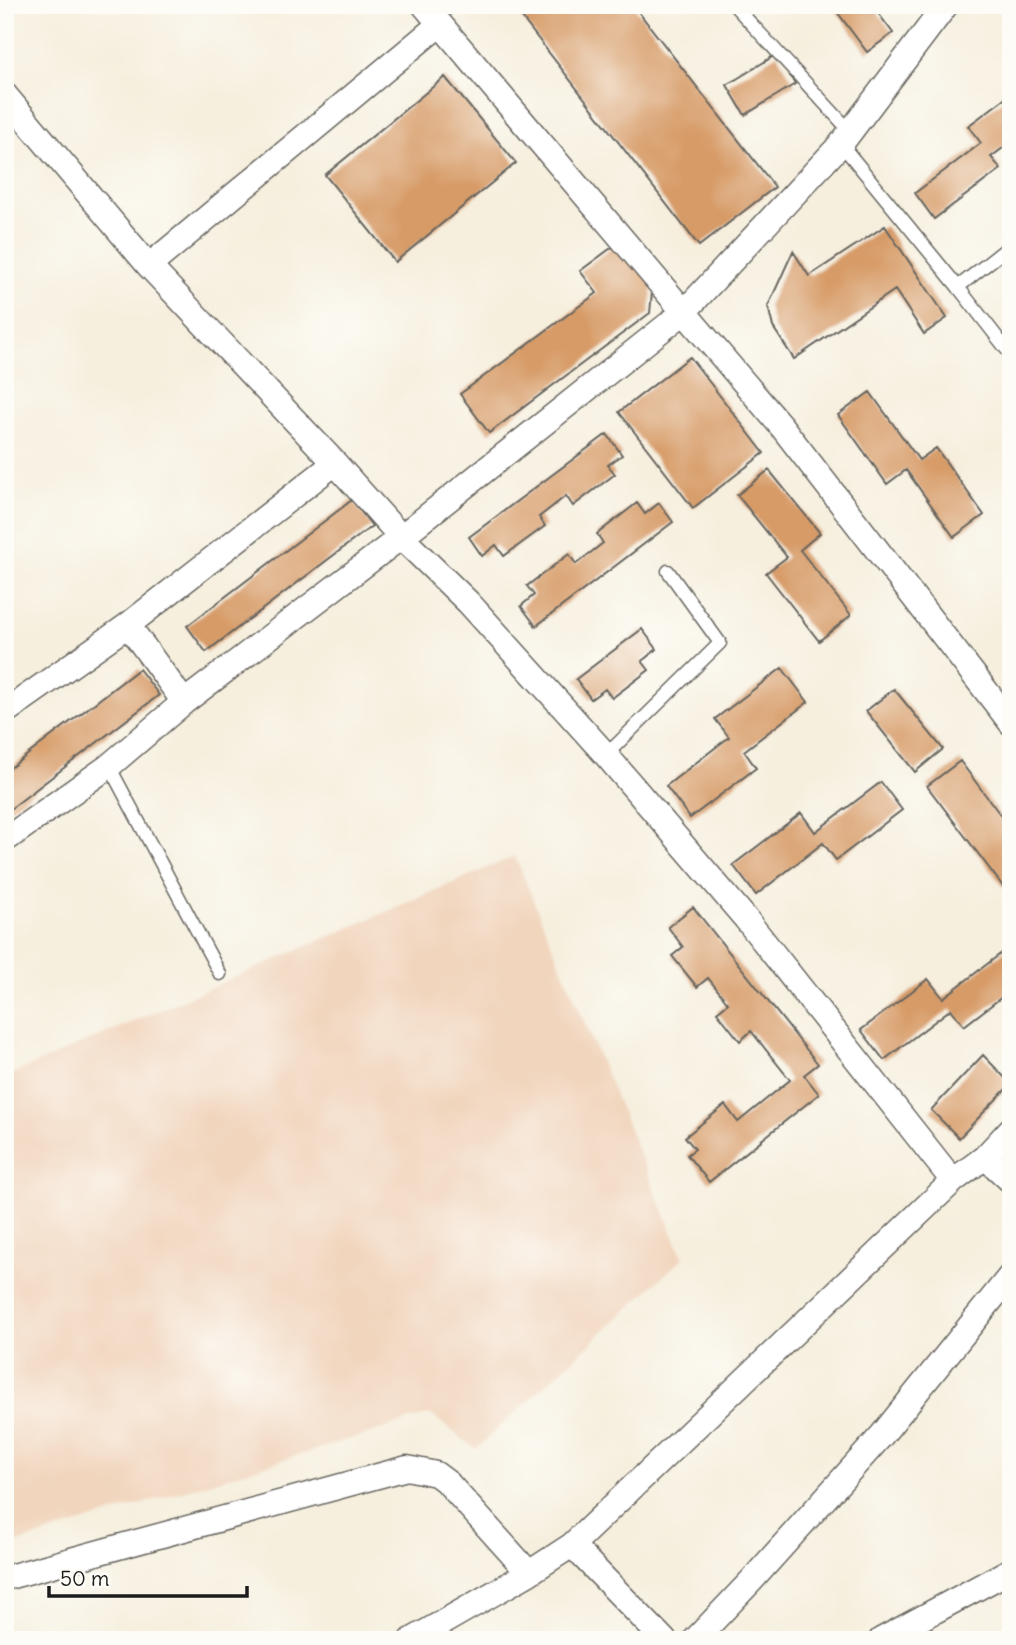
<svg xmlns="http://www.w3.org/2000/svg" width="1016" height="1645" viewBox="0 0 1016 1645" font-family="Delius,sans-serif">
	<rect width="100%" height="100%" fill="#fdfcf7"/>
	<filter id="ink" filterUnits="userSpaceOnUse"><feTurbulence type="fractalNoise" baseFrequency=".0143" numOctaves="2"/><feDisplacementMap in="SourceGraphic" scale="14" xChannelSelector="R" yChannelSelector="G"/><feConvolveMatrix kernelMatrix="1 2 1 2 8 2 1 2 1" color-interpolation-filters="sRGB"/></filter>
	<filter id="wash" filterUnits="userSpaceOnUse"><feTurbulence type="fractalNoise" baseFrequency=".00686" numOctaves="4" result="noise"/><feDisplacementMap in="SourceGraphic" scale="28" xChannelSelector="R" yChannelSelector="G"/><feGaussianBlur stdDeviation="1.57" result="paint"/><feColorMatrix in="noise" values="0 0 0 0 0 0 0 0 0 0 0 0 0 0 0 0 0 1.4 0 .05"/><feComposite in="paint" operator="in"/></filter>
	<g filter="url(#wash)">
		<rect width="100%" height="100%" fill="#f6efde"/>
		<!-- built -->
		<path fill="#f1d5bd" d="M515,856L683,1258L476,1449L430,1414L5,1547V1077Z"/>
		<g id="blocks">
			<!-- building -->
			<path fill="#d79b67" d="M512,5H633L775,187L699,246Z
				M832,5H872L893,33L867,52Z
				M777,54L795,84L745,115L727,85Z
				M445,77L516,163L395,262L325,175Z
				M1011,94V142L991,157L1001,169L934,219L915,193L981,143L968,126Z
				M885,226L947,318L924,334L895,290L794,359L773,327L768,306L793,251L809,276Z
				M622,240L653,281L650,313L489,433L460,394L597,293L580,271Z
				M690,357L764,453L693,508L619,412Z
				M870,392L919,460L936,448L984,515L954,537L906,470L887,484L838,415Z
				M607,434L622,455L608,465L615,474L573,506L566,496L539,517L545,526L504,556L496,545L482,556L469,537Z
				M769,470L820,533L800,550L851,615L819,641L766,573L787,557L737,495Z
				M352,500L372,526L206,652L187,626Z
				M637,503L645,514L659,503L673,522L536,626L521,606L534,595L527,586L569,554L576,564L603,543L597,534Z
				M642,629L657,649L642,661L649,670L612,698L605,689L591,699L576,679Z
				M782,668L808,702L744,751L756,768L690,818L666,786L729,737L715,719Z
				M139,669L159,695L5,813V772Z
				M894,689L943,749L915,772L866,711Z
				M960,761L1011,829V897L927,786Z
				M881,782L902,810L836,860L823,843L756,895L733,865L801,813L815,832Z
				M693,907L818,1064L804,1075L819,1094L709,1182L687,1155L695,1149L685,1137L725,1105L738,1122L790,1080L751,1031L740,1041L717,1012L728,1003L708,978L697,987L672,956L683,947L668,927Z
				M1008,948L1011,951V990L964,1026L951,1009L884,1060L861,1030L928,979L943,998Z
				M983,1055L1011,1084L959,1138L931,1110Z"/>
		</g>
	</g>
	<g filter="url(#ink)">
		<use href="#blocks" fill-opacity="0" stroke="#686660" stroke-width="2"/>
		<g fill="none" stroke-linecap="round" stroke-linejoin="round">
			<!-- lane casing -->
			<g stroke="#686660" stroke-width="15">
				<path id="lane" d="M734,5L850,131
					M841,144L958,287L1011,355
					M958,287L1011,245
					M606,755L720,643L668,571
					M109,766L220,974"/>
			</g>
			<!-- street casing -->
			<g stroke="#686660" stroke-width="27">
				<path id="street" d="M946,5L841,144L684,312L782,427L1011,723
					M5,95L149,266L335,463L401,537L469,603L606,755L746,919L953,1181
					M149,266L440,24
					M128,625L184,702
					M5,712L128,625L335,463
					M5,840L109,766L184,702L401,537L684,312L424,5
					M985,1157L1011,1181
					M572,1545L664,1640
					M5,1578L407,1468L436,1474L448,1483L529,1573
					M412,1640L529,1573L572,1545L953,1181L985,1157L1011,1129
					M695,1640L752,1580L882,1435L1011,1275
					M881,1640L1011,1570"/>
			</g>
			<!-- lane -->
			<use href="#lane" stroke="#fff" stroke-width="12"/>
			<!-- street -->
			<use href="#street" stroke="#fff" stroke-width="24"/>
		</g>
	</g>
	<!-- margin -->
	<rect width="1016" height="1645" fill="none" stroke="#fdfcf7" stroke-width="28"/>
	<!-- scale -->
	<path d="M49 1586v10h198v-10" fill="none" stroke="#1c1c1c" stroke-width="3.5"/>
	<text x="60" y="1586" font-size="21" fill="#1c1c1c" stroke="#fdfcf7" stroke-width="5" paint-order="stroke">50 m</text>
</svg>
